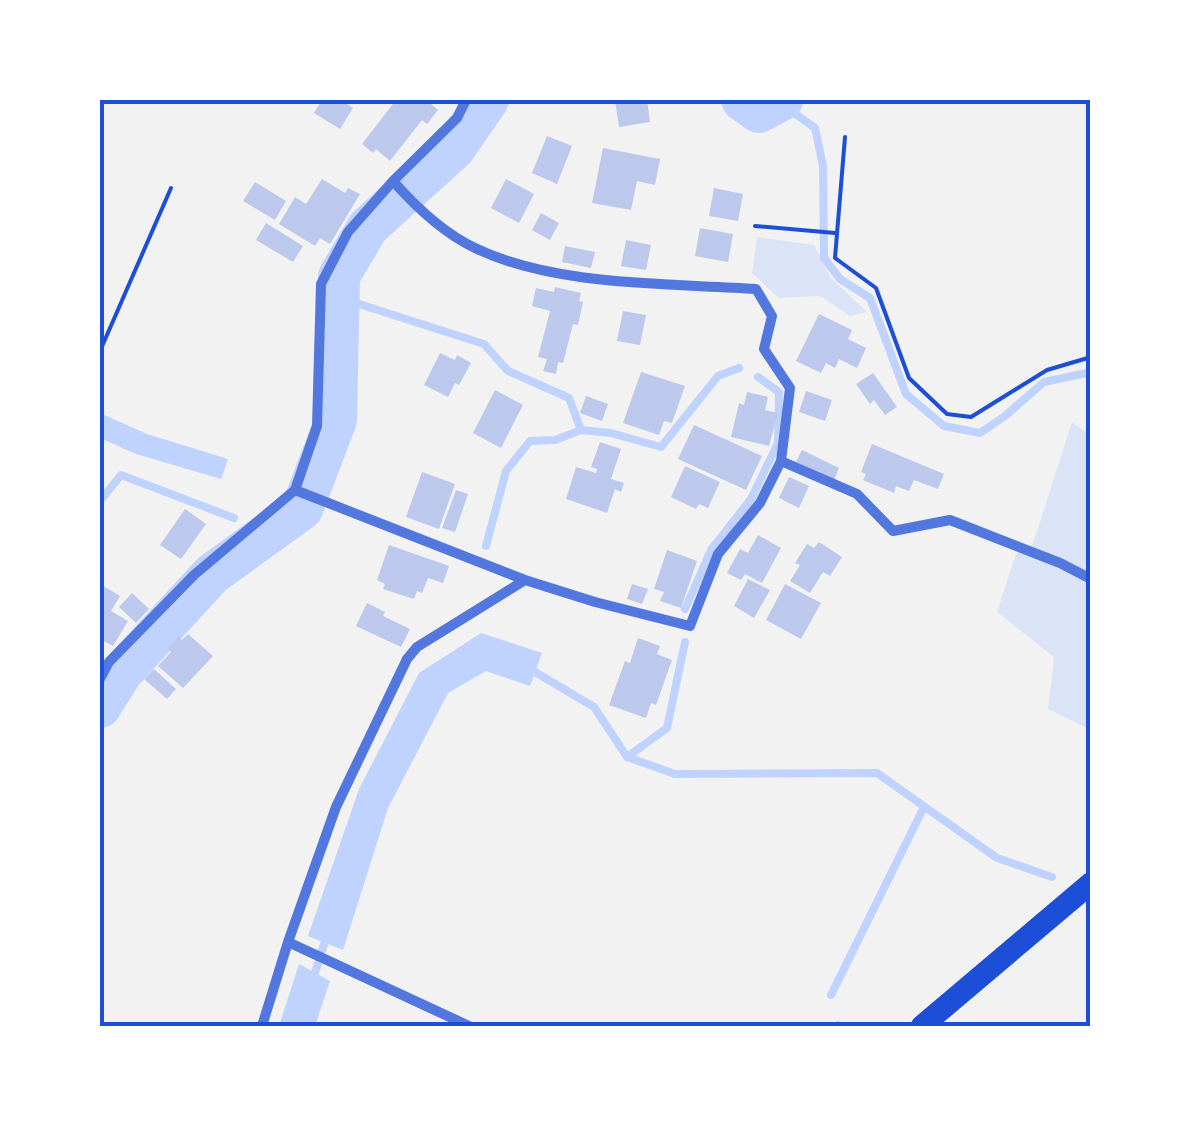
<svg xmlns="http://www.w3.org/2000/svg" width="1191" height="1126" viewBox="0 0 1191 1126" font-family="'Fira Sans Condensed',sans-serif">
	<rect width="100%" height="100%" fill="#f2f2f2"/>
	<!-- green -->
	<path fill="#dbe4f7" d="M757,237L814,245L830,277L867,312L850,316L820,296L779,298L752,273Z
		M1072,422L1091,436V730L1048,709L1054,657L997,612L1016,554L1033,544Z"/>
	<!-- water -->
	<path fill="#bfd3fe" d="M100,413L147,434L228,459L221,479L136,454L100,438Z
		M481,633L542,653L530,686L486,671L448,693L388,808L343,950L308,936L359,789L419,673Z
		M299,964L330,981L315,1026H279Z"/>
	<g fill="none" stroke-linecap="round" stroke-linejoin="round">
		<!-- stream -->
		<path stroke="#bfd3fe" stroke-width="8" d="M774,104L790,110L815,128L823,166L824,258L840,279L870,298L906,394L944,426L980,433L1005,416L1044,382L1091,372
			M336,303H356L484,344L508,371L569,398L581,430L611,433L661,447L718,376L739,368
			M100,501L121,475L234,518
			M486,546L506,471L530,441L555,440L581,430
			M685,609L711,550L751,499L778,443L779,392L758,377
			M526,669L535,672L594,707L627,757L675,774L877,773L997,858L1052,877
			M627,757L667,728L685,642
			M313,979L327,935
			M831,995L924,807
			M837,1026L838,1025"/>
		<!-- river -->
		<path stroke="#bfd3fe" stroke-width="42" d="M742,100L759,112L782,100
			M100,707L122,672L212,574L302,509L336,420L339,276L368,227L454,149L488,100"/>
	</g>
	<!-- building -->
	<path fill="#bdc9ec" d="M322,100H341L353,108L340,129L314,113Z
		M396,100H426L438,110L427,124L422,120L390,161L376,149L373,153L362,144Z
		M615,100H647L650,122L619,127Z
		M547,136L572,146L557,184L532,173Z
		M603,148L660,159L655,185L637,181L631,210L592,203Z
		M322,179L345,193L348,188L360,194L330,244L320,238L315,246L279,224L295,197L306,204Z
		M506,179L534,194L519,223L491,208Z
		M255,182L286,201L275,220L243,201Z
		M714,188L743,194L738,221L709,216Z
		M541,213L559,223L550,240L532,230Z
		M266,223L303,246L293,262L256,240Z
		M700,228L733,234L728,262L695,256Z
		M626,240L651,245L646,270L621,266Z
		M565,246L595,252L591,268L562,262Z
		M555,287L581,293L579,301L583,302L578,325L573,324L563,363L558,362L556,374L543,371L547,359L538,357L550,311L532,306L536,288L554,292Z
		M623,311L646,315L640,345L617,341Z
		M819,314L852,330L848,339L866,348L857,368L839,359L835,368L826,363L821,373L796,361Z
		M440,353L455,360L457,355L471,363L459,385L455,383L448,397L424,385Z
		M641,372L685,386L672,423L664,421L659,435L623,423Z
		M873,373L897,407L885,415L874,400L870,404L856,384Z
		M495,390L523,405L501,448L473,433Z
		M806,391L832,400L825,421L799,412Z
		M747,392L768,397L765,410L778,413L769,446L731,437L739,403L744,405Z
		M586,396L608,404L602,421L580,413Z
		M694,425L762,456L746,490L678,459Z
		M600,442L621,449L611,479L624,483L621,492L615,489L607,513L566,499L576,467L596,473L597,469L591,467Z
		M872,444L944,474L938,489L914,480L909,491L896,486L894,493L863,480L866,474L861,472Z
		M802,450L839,468L834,480L796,462Z
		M685,466L720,482L708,508L699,504L696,509L671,497Z
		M422,472L455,484L439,529L406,517Z
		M789,477L809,486L799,508L779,498Z
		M456,490L468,494L455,532L442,528Z
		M185,509L206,524L181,559L160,545Z
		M758,535L781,548L762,583L745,574L741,580L727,573L740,549L748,553Z
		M819,542L842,557L830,576L823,572L810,593L790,581L800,565L795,563L807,544L814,548Z
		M389,545L449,566L443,583L428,578L422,593L417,591L414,599L383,589L385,584L377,580Z
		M667,550L697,561L681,608L660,601L664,592L654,589Z
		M748,579L770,590L754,618L734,606Z
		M100,584L120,596L111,611L128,621L113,646L100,639Z
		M632,584L648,589L642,604L627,599Z
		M785,584L821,603L801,639L766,620Z
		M132,593L149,609L136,623L119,607Z
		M367,603L385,612L383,616L410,629L401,647L356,626Z
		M188,634L213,656L183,688L158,666L171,652L167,649L179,636L182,640Z
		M638,638L660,646L657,654L672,660L656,705L651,703L646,718L609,705L625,661L630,663Z
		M154,669L176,689L167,699L144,679Z"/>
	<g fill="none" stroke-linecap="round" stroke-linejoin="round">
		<!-- path -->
		<path stroke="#1d4ed8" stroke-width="4" d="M845,137L835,258L876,288L909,378L947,414L971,417L1047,370L1091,357
			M755,226L835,233
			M100,351L171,188"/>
		<!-- minor -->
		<path stroke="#5277de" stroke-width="10" d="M781,461L857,494L893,531L950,520L1060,563L1091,579
			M295,490L525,580L595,602L690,626L718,554L760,503L781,461L790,388L764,349L772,316L756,289C668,283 556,287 475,248C443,233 416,207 393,181
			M100,679L109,662L194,575L295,490L317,426L321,284L348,232L393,181L457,118L466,100
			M288,942L469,1026
			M262,1026L288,942L336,807L407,659L417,647L525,580"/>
		<!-- primary -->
		<path stroke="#1d4ed8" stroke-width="22" d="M922,1026L1091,883"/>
	</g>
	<!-- border -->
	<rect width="1191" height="1126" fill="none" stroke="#ffffff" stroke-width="205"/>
	<rect x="102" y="102" width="986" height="922" fill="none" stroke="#1d4ed8" stroke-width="4"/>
</svg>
